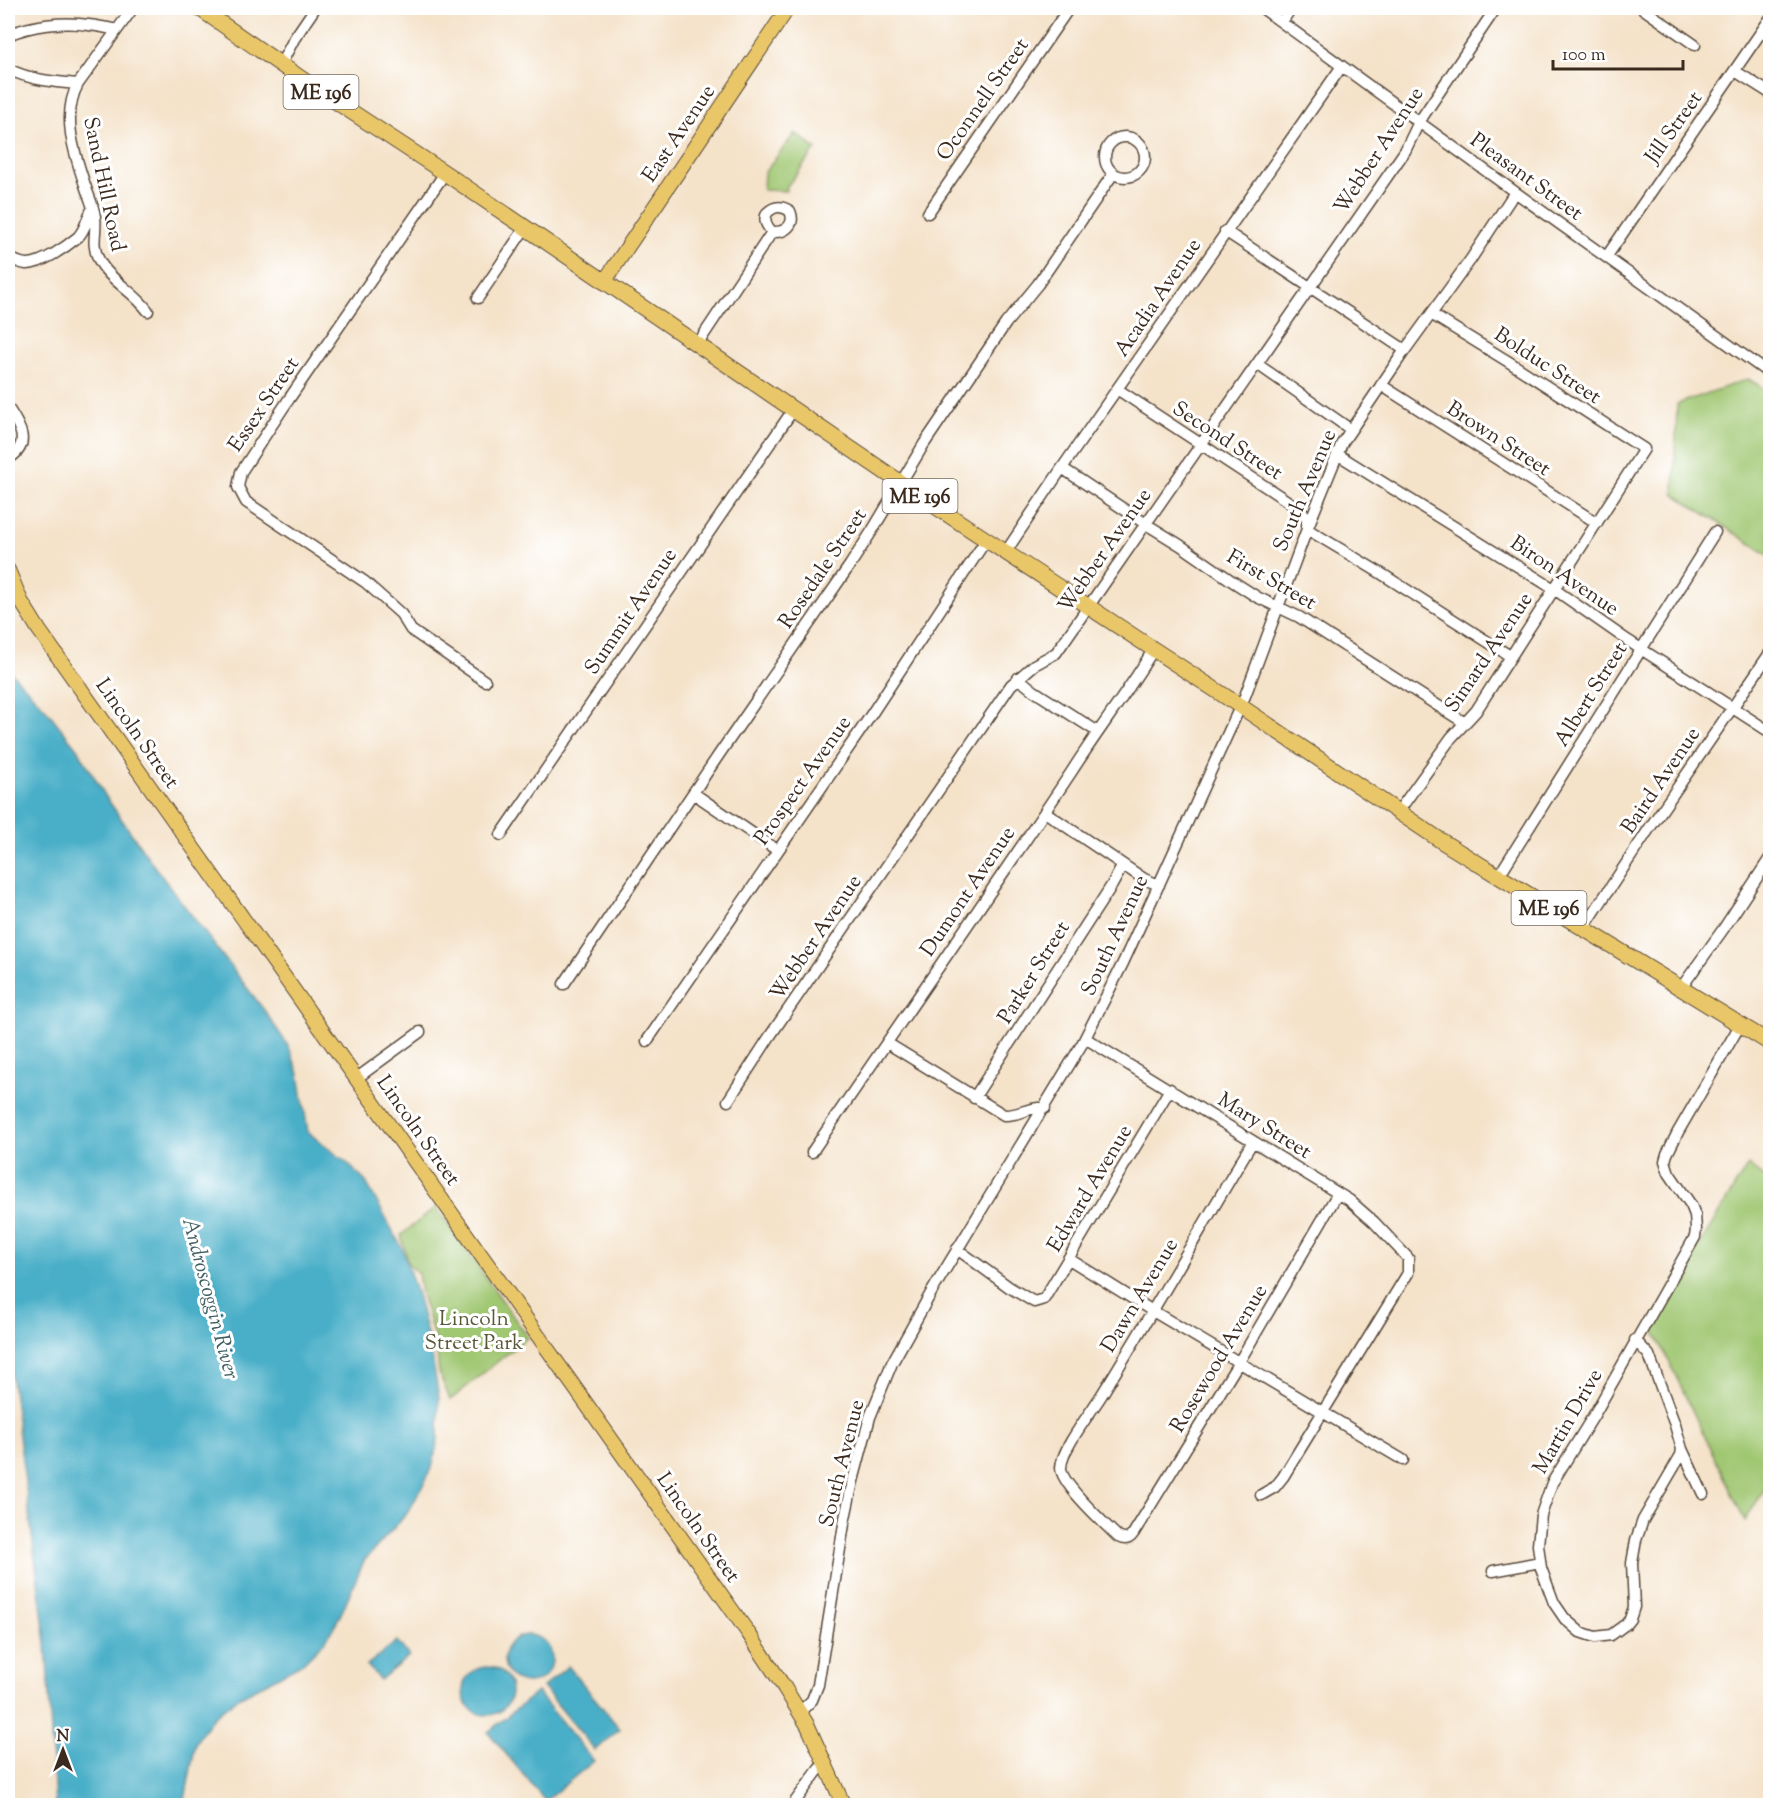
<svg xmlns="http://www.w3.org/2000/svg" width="1778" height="1813" viewBox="0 0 1778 1813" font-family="'Sorts Mill Goudy',serif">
	<rect width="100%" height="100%" fill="#fff"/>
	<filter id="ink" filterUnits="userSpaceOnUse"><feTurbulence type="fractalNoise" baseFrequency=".0167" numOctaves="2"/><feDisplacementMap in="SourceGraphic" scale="12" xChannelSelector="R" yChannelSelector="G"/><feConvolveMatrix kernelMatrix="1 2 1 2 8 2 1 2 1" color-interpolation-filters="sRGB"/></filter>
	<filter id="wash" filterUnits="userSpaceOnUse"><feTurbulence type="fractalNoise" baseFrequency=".008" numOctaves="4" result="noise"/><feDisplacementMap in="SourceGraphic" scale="24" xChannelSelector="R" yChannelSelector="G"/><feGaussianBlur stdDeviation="1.35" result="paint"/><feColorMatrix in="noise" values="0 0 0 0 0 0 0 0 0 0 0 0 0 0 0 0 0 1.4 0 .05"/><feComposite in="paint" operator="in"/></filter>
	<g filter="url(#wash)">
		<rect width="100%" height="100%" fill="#f4e2c9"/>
		<!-- green -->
		<path fill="#a0c772" stroke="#6e7848" stroke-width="1.5" d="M795,133L816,149L787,186L786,191L763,190L764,173Z
			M1748,379L1770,392V556L1674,494L1677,404Z
			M1748,1165L1770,1182V1480L1745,1521L1651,1324Z
			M436,1207L528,1337L450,1400L439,1373L436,1343L421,1294L418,1274L408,1263L401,1235Z"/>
		<!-- water -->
		<path fill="#49afc8" stroke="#426c73" stroke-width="1.5" d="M8,669L45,708L79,751L106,797L154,866L264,1010L289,1047L299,1074L308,1132L346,1162L366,1182L402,1248L418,1298L431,1350L439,1398L438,1440L432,1468L409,1511L364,1561L341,1614L326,1640L303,1663L235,1700L212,1718L196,1742L184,1805H55L46,1643L8,1351Z
			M504 1659a24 24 0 1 1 48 0a24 24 0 1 1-48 0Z
			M397,1641L409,1656L380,1680L367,1665Z
			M568,1666L620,1729L595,1750L543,1687Z
			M463 1691a24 24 0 1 1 48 0a24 24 0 1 1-48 0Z
			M537,1692L594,1761L545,1801L488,1732Z"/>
	</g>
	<g filter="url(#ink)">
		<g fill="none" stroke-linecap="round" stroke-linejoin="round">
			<!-- minor casing -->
			<g stroke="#574638" stroke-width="13">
				<path id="minor" d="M1262,8L1515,192L1770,374
					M1642,8L1695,45
					M1282,22L1291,8
					M8,35C31,25 63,21 89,25C98,26 108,28 117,30
					M281,64L294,39L315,8
					M8,69C30,80 54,82 78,84L133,8
					M1735,71L1770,93
					M78,84C60,117 76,158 87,191C90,199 94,208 95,217C97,232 91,243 98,258C108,280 134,291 148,311
					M1105 157a20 20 0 1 1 40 0a20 20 0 1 1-40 0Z
					M445,173L289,399L241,472L238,487L246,502L365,582L401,614L411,630L485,681
					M928,213L1069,8
					M1225,231L1405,350
					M1607,256L1770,19
					M8,257C13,260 19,263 26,264C41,265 67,246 78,237C86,229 87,217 93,208
					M478,298L525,228
					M697,345L772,232C785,233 796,225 790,211C782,206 775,205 767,213C763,221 767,226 772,232
					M1257,364L1350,429
					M1381,385L1597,523
					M1117,389L1301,510L1307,518V529L1382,574L1510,656
					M8,408C20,426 32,445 8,459
					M1337,454L1554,589L1627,640L1770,732
					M1062,468L1146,524L1180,545L1232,581L1257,597L1299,617L1465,723
					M1005,553L1062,468L1342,66
					M1018,678L1034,691L1098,732
					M693,793L777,850
					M1045,812L1144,879L1159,885
					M1398,812L1451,738L1476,711L1644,449L1509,362L1431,314
					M501,835L793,410
					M1498,877L1715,532
					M1583,929L1649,829L1770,653
					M564,984L720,753L850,565L872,531L924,444L1006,323L1038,284L1113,174
					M1681,988L1724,928L1770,858
					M1085,1038L1349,1200L1374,1222L1408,1258V1273L1283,1477L1275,1487L1261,1495
					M647,1041L865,724L986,540
					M887,1043L1004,1115C1019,1116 1030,1106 1045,1108
					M357,1078L420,1032
					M974,1098L1112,885L1123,865
					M728,1101L770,1036L1011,685L1034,665L1056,653L1405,151L1419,122L1496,8
					M1253,1141C1202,1226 1153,1312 1101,1396C1091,1412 1061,1450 1061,1468C1061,1484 1105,1524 1118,1537C1124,1540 1129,1540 1133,1534L1239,1362L1338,1193
					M812,1152C898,1025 987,899 1072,771C1098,730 1128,692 1153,650
					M957,1249L1009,1287L1034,1302L1044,1299L1170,1089
					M1069,1259L1151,1310L1403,1460
					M1635,1340L1649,1355L1675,1425L1682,1449L1703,1494
					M1682,1449L1681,1455L1643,1520L1636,1540L1632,1563L1634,1607L1630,1619L1626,1624L1611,1635L1595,1637L1580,1632L1565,1619L1554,1603L1541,1568L1538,1545L1541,1515L1552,1483L1594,1415L1695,1237L1696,1229L1695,1215L1691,1205L1669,1173L1665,1161L1667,1154L1678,1132L1740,1025
					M1493,1571L1540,1562
					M800,1712L812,1700L818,1685L845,1518L853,1481L870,1417L892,1363L931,1293L1082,1044L1123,963L1245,696L1307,529L1342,443L1405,350L1471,259L1515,192
					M792,1806L819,1769L826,1763"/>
			</g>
			<!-- major casing -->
			<g stroke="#574638" stroke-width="16">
				<path id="major" d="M604,282L788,8
					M8,570L21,601L39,630L749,1634L784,1687L808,1726L844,1806"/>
			</g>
			<!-- highway casing -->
			<g stroke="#574638" stroke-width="17">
				<path id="highway" d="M199,8L306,82L445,173L941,510L1240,706L1443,842L1770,1043"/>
			</g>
			<!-- minor -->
			<use href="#minor" stroke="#fff" stroke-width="10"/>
			<!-- major -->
			<use href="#major" stroke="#e9c769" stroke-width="14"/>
			<!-- highway -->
			<use href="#highway" stroke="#e9c769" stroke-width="15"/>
		</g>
	</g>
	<g text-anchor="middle" stroke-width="6" stroke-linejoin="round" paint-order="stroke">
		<!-- shield labels -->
		<g fill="#fff" stroke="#766a62" stroke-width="1.5">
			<rect x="283.5" y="75" width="75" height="34" rx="4.5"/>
			<rect x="882.5" y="479" width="75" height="34" rx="4.5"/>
			<rect x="1511.5" y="891" width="75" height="34" rx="4.5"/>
		</g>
		<g font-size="20" font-weight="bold" fill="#3b2a1e">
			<text x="321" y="99">ME 196</text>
			<text x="920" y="503">ME 196</text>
			<text x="1549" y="915">ME 196</text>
		</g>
		<!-- street labels -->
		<g font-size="21" fill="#3b2a1e" stroke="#fff">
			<text transform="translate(982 99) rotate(-55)" y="7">Oconnell Street</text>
			<text transform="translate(1673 127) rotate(-55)" y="7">Jill Street</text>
			<text transform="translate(678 133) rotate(-56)" y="7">East Avenue</text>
			<text transform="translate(1378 150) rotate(-57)" y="7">Webber Avenue</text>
			<text transform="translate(1527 176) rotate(36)" y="7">Pleasant Street</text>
			<text transform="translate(105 184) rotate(78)" y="7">Sand Hill Road</text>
			<text transform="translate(1157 297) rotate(-56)" y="7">Acadia Avenue</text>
			<text transform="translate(1548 365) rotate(33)" y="7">Bolduc Street</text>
			<text transform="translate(263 404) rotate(-56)" y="7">Essex Street</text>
			<text transform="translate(1499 438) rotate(33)" y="7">Brown Street</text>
			<text transform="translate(1228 440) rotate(33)" y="7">Second Street</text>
			<text transform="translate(1304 490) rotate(-67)" y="7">South Avenue</text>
			<text transform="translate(1104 550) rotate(-55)" y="7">Webber Avenue</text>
			<text transform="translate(822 568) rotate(-56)" y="7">Rosedale Street</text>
			<text transform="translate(1565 575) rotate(34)" y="7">Biron Avenue</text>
			<text transform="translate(1272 579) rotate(30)" y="7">First Street</text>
			<text transform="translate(630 611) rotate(-56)" y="7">Summit Avenue</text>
			<text transform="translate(1488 652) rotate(-56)" y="7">Simard Avenue</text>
			<text transform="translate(1590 694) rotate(-58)" y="7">Albert Street</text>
			<text transform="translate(138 733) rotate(55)" y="7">Lincoln Street</text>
			<text transform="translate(802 780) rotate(-55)" y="7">Prospect Avenue</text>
			<text transform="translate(1660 780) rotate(-56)" y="7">Baird Avenue</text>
			<text transform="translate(967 891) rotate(-56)" y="7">Dumont Avenue</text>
			<text transform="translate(1114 935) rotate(-65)" y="7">South Avenue</text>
			<text transform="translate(815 937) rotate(-56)" y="7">Webber Avenue</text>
			<text transform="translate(1033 972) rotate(-58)" y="7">Parker Street</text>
			<text transform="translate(1265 1125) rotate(32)" y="7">Mary Street</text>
			<text transform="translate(419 1130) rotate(55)" y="7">Lincoln Street</text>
			<text transform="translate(1089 1188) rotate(-59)" y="7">Edward Avenue</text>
			<text transform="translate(1139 1295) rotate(-59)" y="7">Dawn Avenue</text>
			<text transform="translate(1218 1358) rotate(-59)" y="7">Rosewood Avenue</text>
			<text transform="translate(1567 1421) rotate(-60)" y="7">Martin Drive</text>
			<text transform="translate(841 1463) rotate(-76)" y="7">South Avenue</text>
			<text transform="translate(699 1527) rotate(55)" y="7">Lincoln Street</text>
		</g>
		<!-- park labels -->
		<g font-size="21" fill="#595937" stroke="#fff">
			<text x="474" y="1325">Lincoln<tspan x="474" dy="24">Street Park</tspan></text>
		</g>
		<!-- water labels -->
		<g font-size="22" font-style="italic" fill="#415f62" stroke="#fff">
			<text transform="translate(212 1298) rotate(75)" y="8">Androscoggin River</text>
		</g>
	</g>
	<!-- margin -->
	<rect width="1778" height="1813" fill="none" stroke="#fff" stroke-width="30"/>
	<!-- north arrow -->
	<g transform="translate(63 1750)" stroke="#ffffff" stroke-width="4.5" paint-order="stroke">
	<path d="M0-4.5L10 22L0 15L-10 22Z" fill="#3b2a1e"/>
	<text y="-9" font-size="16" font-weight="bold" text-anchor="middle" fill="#3b2a1e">N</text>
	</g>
	<!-- scale -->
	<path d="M1553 60v9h130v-9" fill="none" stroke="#3b2a1e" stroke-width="3"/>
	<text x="1562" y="60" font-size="18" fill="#3b2a1e" stroke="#ffffff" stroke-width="4.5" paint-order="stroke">100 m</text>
</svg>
